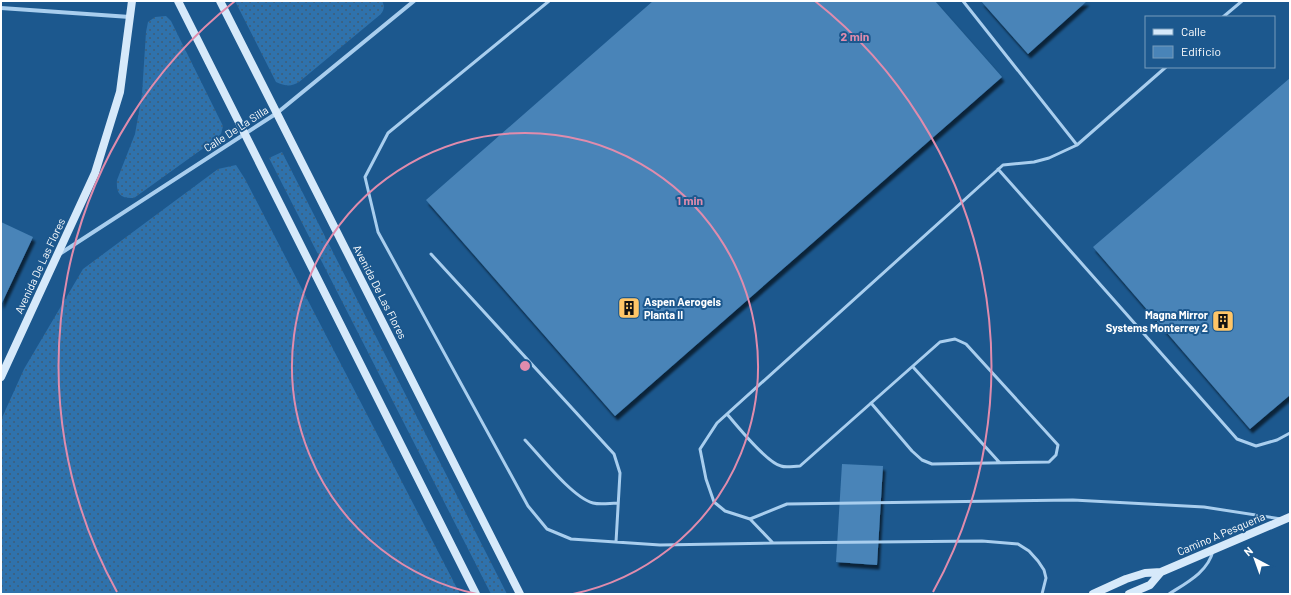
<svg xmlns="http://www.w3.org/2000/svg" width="1291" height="595" viewBox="0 0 1291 595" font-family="Barlow,sans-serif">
	<defs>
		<pattern id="grass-dots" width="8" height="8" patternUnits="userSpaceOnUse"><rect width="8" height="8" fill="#2f72ac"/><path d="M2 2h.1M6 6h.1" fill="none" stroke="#3f5d77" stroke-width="1.8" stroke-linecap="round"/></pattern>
		<filter id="shadow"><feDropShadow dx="2.5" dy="4.5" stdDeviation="1" flood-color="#0009"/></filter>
	</defs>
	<rect width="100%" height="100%" fill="#1c588e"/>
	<!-- grass -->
	<path fill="url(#grass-dots)" d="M235,1H382C385,6 384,10 381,14L299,82C291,87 285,86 276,82Z
		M166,16L171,21L223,126L221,134L212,142L134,198C120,199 116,193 117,180L135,134L142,94L146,32L148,22L155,17Z
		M282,152L507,594H491L269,158Z
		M236,165L245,179L460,594H1V420L24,369L83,269L218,169Z"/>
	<!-- building -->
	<path fill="#4984b8" filter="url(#shadow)" d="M653,1H935L1002,77L615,416L426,200Z
		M981,1H1087L1028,54Z
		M1290,78V395L1250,429L1093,247Z
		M1,222L33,237L1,305Z
		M842,464L883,466L877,565L836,562Z"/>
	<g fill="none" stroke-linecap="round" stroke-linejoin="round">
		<!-- lane -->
		<path stroke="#a9ceee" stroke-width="3" d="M549,1L388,133L365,177L378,232L528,506L547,529L571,539L660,545L773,543
			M963,1L1077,145
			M1223,17L1242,1
			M998,169L1237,439L1256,446L1277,440L1290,433
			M431,254L614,454L620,473L616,542
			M913,367L1000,463
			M727,414C737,426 767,463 781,466C786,468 794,466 800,466L940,342L955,339L966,344L1058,445L1056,455L1049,462L932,464L922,460L912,451L871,403
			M525,440C541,457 573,498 593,503C601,505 610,503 618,503
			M750,519L787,504L1073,500L1204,507L1281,519
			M1042,594L1046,578L1044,570L1038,561L1029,551L1018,544L982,541L773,543L750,519L725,511L714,502L706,479L700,449L717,423L1003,165L1034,162L1049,158L1077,145L1166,67
			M1169,594C1186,583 1208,572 1213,551"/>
		<!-- street -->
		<path stroke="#a9ceee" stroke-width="4" d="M1,8L130,17
			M58,255L277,113L414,1"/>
		<!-- secondary -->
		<path stroke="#d6e9fa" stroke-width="8" d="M178,1L476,594
			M220,1L520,594
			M1,377L95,173L120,92L132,1
			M1093,594L1126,579L1145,573L1161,572L1290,517
			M1129,594L1150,585L1161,572"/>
	</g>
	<!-- distance rings -->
	<g fill="none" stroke="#e08cad" stroke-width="2">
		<path d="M477 594A233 233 0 1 1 573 594"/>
		<path d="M117 592A466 466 0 0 1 235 1M815 1A466 466 0 0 1 933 592"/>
	</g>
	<!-- icons -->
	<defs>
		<g id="building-square" transform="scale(1.15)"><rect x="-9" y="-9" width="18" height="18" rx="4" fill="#fec567" stroke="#1c588e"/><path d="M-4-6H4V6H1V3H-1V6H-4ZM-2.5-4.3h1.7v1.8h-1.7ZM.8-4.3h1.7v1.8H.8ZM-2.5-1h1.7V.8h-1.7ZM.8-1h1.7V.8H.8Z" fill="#111"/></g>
	</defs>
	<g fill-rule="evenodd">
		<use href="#building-square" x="629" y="308"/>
		<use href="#building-square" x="1223" y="321"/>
	</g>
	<g text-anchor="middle" stroke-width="4" stroke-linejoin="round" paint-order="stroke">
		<!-- street labels -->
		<g font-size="11" fill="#fff" stroke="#1c588e">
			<text transform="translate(236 129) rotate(-33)" y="4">Calle De La Silla</text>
			<text transform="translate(40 266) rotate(-65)" y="4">Avenida De Las Flores</text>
			<text transform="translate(380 292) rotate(63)" y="4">Avenida De Las Flores</text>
			<text transform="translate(1221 534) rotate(-23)" y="4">Camino A Pesquería</text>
		</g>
		<!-- poi labels -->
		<g font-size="11" font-weight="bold" fill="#fff" stroke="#1c588e" text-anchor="start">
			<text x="644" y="306">Aspen Aerogels<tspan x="644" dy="13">Planta II</tspan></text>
			<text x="1208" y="319" text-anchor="end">Magna Mirror<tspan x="1208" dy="13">Systems Monterrey 2</tspan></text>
		</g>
	</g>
	<circle cx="525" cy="366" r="6" fill="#e08cad" stroke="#1c588e" stroke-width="2"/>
	<g font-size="12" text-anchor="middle" font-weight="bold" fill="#e08cad" stroke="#1c588e" stroke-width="4" stroke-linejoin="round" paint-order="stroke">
		<text x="855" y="41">2 min</text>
		<text x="690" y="205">1 min</text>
	</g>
	<!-- border -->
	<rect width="1291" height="595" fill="none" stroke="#ffffff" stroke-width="4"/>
	<!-- legend -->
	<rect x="1145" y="16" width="130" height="52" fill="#1c588e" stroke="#779bbb"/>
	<rect x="1153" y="29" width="20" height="6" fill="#d6e9fa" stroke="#779bbb"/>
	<text x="1181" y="36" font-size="12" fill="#ffffff">Calle</text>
	<rect x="1153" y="46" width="20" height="12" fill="#4984b8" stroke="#779bbb"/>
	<text x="1181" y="56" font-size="12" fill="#ffffff">Edificio</text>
	<!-- north arrow -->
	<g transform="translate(1255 559) rotate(319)" stroke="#1c588e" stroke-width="3" paint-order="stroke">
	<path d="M0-3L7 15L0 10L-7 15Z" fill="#ffffff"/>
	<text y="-6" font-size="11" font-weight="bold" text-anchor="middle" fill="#ffffff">N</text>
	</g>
</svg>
